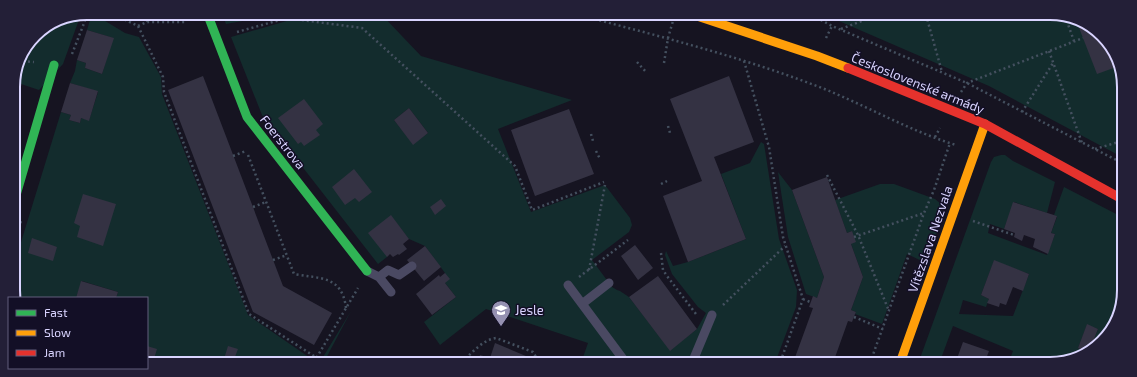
<svg xmlns="http://www.w3.org/2000/svg" width="1137" height="377" viewBox="0 0 1137 377" font-family="'Exo 2',sans-serif">
	<rect width="100%" height="100%" fill="#161421"/>
	<!-- green -->
	<path fill="#132c2d" fill-rule="evenodd" d="M92,13L125,33L139,37L161,77L162,94L248,315L316,362H147V298H116L118,292L82,281L76,298H14V265L61,112L71,115L69,120L80,123L81,118L89,120L98,92L70,83L75,71L77,60L86,63L85,68L102,74L113,38L87,30Z
		M222,13L280,14L226,24Z
		M81,14L63,64L39,90L18,83L13,88V83L35,35L59,19Z
		M307,14H381L421,56L572,100L498,129L531,212L605,185L630,218L632,225L629,232L592,260L612,287L617,290L620,291L629,297L670,350L697,329L706,313L698,307L672,274L665,255L666,251L673,266L688,262L746,239L721,174L750,163L761,142L764,144L779,239L797,290L796,307L775,363H581L588,343L486,309L440,345L424,322L456,297L445,283V273L425,246L409,239L391,216L387,257L378,264L262,115L231,37L297,18ZM409,108L428,133L413,144L394,120Z
		M825,15L1069,16L1105,38L1123,73L1122,157L989,86Z
		M1001,155H1005L1013,161L1055,182L1047,213L1014,202L1004,229L990,224L988,233L1047,255L1055,234L1051,233L1057,217L1054,215L1064,187L1122,217L1121,309L1095,348L1089,351L1098,329L1087,325L1078,348L1087,352L1054,364H1008L1013,351L953,326L939,364H918L991,162L994,157ZM994,261L1029,274L1013,316L959,314L963,300L986,307L989,299L981,295Z
		M778,172L792,190L824,277L817,298L806,294L788,237Z
		M880,184H894L935,199L941,204L943,215L926,263L907,254L882,324L855,314L856,312L851,310L863,277L851,244L852,231L847,233L835,200Z
		M351,311L324,362H320Z"/>
	<!-- building -->
	<path fill="#343243" d="M967,15H983L969,21Z
		M1076,20L1105,38L1119,66L1097,74Z
		M87,30L114,38L102,74L85,68L86,63L77,60Z
		M203,76L283,286L332,313L314,345L253,312L168,90Z
		M729,76L754,142L714,157L746,239L688,262L663,196L702,181L670,99Z
		M70,83L98,91L89,121L81,118L80,123L69,120L71,115L61,112Z
		M304,99L323,124L316,130L320,135L304,146L301,142L298,144L278,118Z
		M409,108L428,133L413,145L394,120Z
		M569,109L594,174L535,196L511,130Z
		M354,169L372,192L359,202L355,198L345,205L332,187Z
		M827,177L847,233L852,231L856,242L851,244L863,277L851,310L856,312L855,314L852,322L848,321L833,363H793L813,308L809,307L813,296L817,298L824,277L792,190Z
		M83,194L116,204L103,246L77,237L80,226L74,223Z
		M441,199L446,206L435,215L430,207Z
		M1013,202L1057,216L1051,233L1055,234L1048,254L1033,247L1035,239L1024,235L1022,241L1014,237L1015,233L1004,229Z
		M391,215L409,239L403,244L407,249L399,255L398,254L393,257L390,254L387,257L368,233Z
		M32,238L57,247L53,261L28,253Z
		M635,245L653,268L638,280L621,256Z
		M425,246L441,267L424,281L407,260Z
		M994,260L1029,274L1023,291L1013,287L1006,305L1000,303L999,307L987,303L989,299L981,295Z
		M445,273L450,279L445,283L456,297L432,315L416,294L439,275L440,277Z
		M658,276L697,329L670,351L629,297Z
		M81,281L118,292L116,298H76Z
		M1087,324L1098,329L1089,351L1087,352L1078,348Z
		M963,342L989,351L984,364H955Z
		M495,343L533,359L532,363L478,362L480,355L490,358Z
		M147,346L157,349L153,362H147Z
		M228,346L238,349L233,362L224,359Z"/>
	<g fill="none" stroke-linecap="round" stroke-linejoin="round">
		<!-- path -->
		<path stroke="#44505f" stroke-width="2.5" stroke-dasharray="2 3" stroke-linecap="butt" d="M111,13L138,26L163,77L164,92L249,314L317,358
			M575,14C659,36 742,57 822,88C867,106 910,131 956,145
			M812,15L832,26L967,83L1122,163
			M926,15L942,72
			M1065,16L1074,41
			M287,18L362,28L515,166L532,210L604,182
			M147,22L150,13
			M138,26L147,22H187
			M841,29L877,15
			M237,32L287,18L298,14
			M826,38L832,26
			M1049,51L1082,143
			M72,54L88,13
			M23,61L34,62
			M744,61L769,147L783,237L803,299L780,363
			M637,62L646,72
			M664,63L668,38L673,21
			M961,92L967,83L1083,38
			M13,99L19,106
			M1022,112L1053,63
			M668,126L670,133
			M591,134L593,141
			M935,137L940,128
			M1095,149L1122,141
			M596,151L600,159
			M248,155L294,274C320,279 342,275 346,308
			M233,156L246,151
			M827,175L858,235L889,311
			M661,184L667,181
			M253,207L266,202
			M973,221L1014,235
			M854,237L924,213
			M14,242L21,221
			M661,253L663,270L667,276L696,314
			M273,260L287,255
			M589,270L605,185
			M579,277L628,240
			M803,299L810,302
			M723,305L785,246
			M854,317L883,329
			M314,362L358,288
			M462,362C472,353 482,340 496,338L533,352L536,357L534,363
			M870,363L924,213L934,190L950,143"/>
		<!-- lane -->
		<path stroke="#4a4962" stroke-width="9" d="M367,271L379,277L388,270L399,275L412,266
			M379,277L391,292
			M568,285L626,363
			M582,304L609,283
			M692,363L712,315"/>
		<!-- fast -->
		<path stroke="#30b455" stroke-width="9" d="M207,13L247,117L367,271
			M14,202L54,65"/>
		<!-- slow -->
		<path stroke="#ff9f0a" stroke-width="9" d="M694,15L817,56L848,68
			M900,363L985,124"/>
		<!-- jam -->
		<path stroke="#e5322d" stroke-width="9" d="M848,68L985,124L1122,199"/>
	</g>
	<!-- icons -->
	<defs>
		<g id="school-pin" transform="scale(1)"><path d="M0 17L-7.5 6A9.5 9.5 0 1 1 7.5 6Z" fill="#9591b1" stroke="#130f26"/><path d="M0-5L7-2L0 1L-7-2ZM-4 1L0 2.5L4 1V4Q0 6-4 4Z" fill="#fff"/></g>
	</defs>
	<g fill-rule="evenodd">
		<use href="#school-pin" x="501" y="310"/>
	</g>
	<g text-anchor="middle" stroke-width="3" stroke-linejoin="round" paint-order="stroke">
		<!-- street labels -->
		<g font-size="13" fill="#d9d4ff" stroke="#130f26">
			<text transform="translate(918 83) rotate(22)" y="5">Československé armády</text>
			<text transform="translate(283 142) rotate(52)" y="5">Foerstrova</text>
			<text transform="translate(930 239) rotate(-71)" y="5">Vítězslava Nezvala</text>
		</g>
		<!-- poi labels -->
		<g font-size="13" fill="#d9d4ff" stroke="#130f26" text-anchor="start">
			<text x="515" y="315">Jesle</text>
		</g>
	</g>
	<!-- crop -->
	<path d="M0 0H1137V377H0ZM87 20H1050A67 67 0 0 1 1117 87V290A67 67 0 0 1 1050 357H87A67 67 0 0 1 20 290V87A67 67 0 0 1 87 20Z" fill="#231f37" fill-rule="evenodd"/>
	<path fill="none" stroke="#d9d4ff" stroke-width="2" d="M87 20H1050A67 67 0 0 1 1117 87V290A67 67 0 0 1 1050 357H87A67 67 0 0 1 20 290V87A67 67 0 0 1 87 20Z"/>
	<!-- legend -->
	<rect x="8" y="297" width="140" height="72" fill="#130f26" stroke="#625e7d"/>
	<rect x="16" y="310" width="20" height="6" fill="#30b455" stroke="#625e7d"/>
	<text x="44" y="317" font-size="12" fill="#d9d4ff">Fast</text>
	<rect x="16" y="330" width="20" height="6" fill="#ff9f0a" stroke="#625e7d"/>
	<text x="44" y="337" font-size="12" fill="#d9d4ff">Slow</text>
	<rect x="16" y="350" width="20" height="6" fill="#e5322d" stroke="#625e7d"/>
	<text x="44" y="357" font-size="12" fill="#d9d4ff">Jam</text>
</svg>
